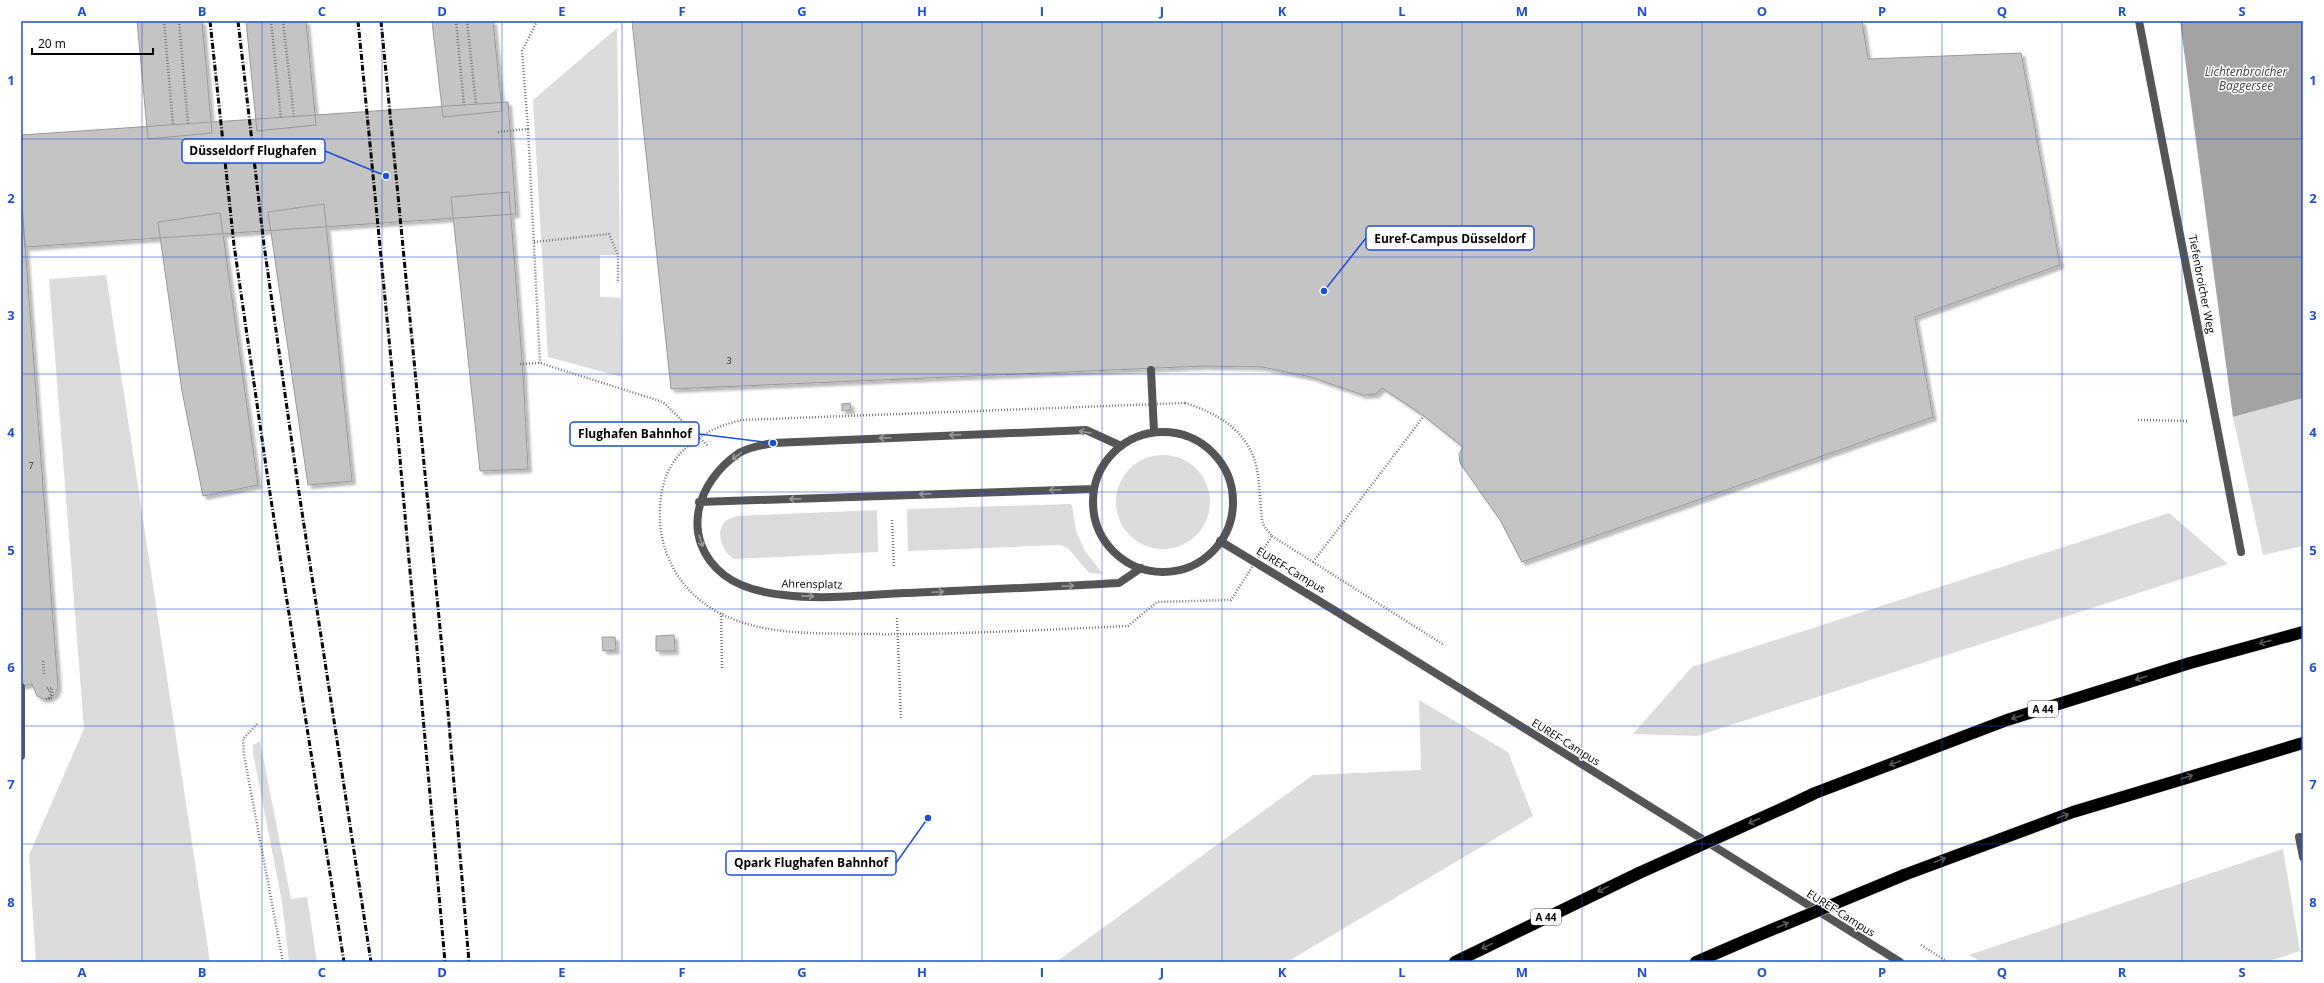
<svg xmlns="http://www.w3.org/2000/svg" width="2324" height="983" viewBox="0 0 2324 983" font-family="'Open Sans',sans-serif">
	<defs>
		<filter id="shadow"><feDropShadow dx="3.5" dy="3.5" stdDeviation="1" flood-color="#0004"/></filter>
	</defs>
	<rect width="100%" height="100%" fill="#fff"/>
	<!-- green -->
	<path fill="#dcdcdc" d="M617,28L620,255H600V297L621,298L622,377L548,357L533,100Z
		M106,275L210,962H36L29,855L84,729L49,279Z
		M2303,398V546L2263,555L2233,417Z
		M1116 502a47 47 0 1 1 94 0a47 47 0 1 1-94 0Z
		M1070,504L1072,505L1076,531L1085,551L1103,574L1089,573L1068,548L1060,545L908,551L907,509Z
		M877,510L878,552L734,559C723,553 716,535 723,524C726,519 732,518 737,516Z
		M2169,513L2228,564L1697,736L1633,734L1692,667Z
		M1419,700L1508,752L1533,816L1287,962H1056L1313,775L1421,770Z
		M260,741L291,899L307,897L317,962H289L282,902L253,753V745Z
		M2283,849L2300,951L2266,962H1982L1969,955Z"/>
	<!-- water -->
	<path fill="#a3a3a3" d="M2180,21H2303V398L2233,417Z"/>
	<!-- building -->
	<path fill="#c4c4c4" stroke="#999" filter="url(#shadow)" d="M137,21H202L212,133L148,139Z
		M246,21H306L316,125L257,131Z
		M432,21H493L502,111L443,117Z
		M632,21H1862L1868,59L2021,53L2060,265L1915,317L1933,417L1522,562L1500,520L1460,463L1459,454L1463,447L1424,416L1382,388L1376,394L1363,395L1311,377L1262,367L1204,366L671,389Z
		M508,102L516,214L25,247L21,192V135Z
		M21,192L58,687L55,694L50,698L43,699L37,696L32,684L21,686Z
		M509,192L523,373L528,469L480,471L451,197Z
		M324,204L352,481L308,485L268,212Z
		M220,213L258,485L203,496L182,391L158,222Z
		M850,403L851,410L842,411V404Z
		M674,635L675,651H656V636Z
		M602,637H615L616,650L603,651Z"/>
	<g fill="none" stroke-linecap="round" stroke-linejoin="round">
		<!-- highway casing -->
		<g stroke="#dbdbdb" stroke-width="13">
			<path id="highway" d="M1790,805L1815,793L2007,720L2190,663L2303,632
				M1904,875L2073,812L2303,743
				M1455,962L1639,873
				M1696,962L1747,940"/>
		</g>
		<!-- path -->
		<path stroke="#777" stroke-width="2.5" stroke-dasharray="1 2" stroke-linecap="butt" d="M164,21L173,125
			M179,21L188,124
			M271,21L281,118
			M283,21L294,117
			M456,21L464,105
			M467,21L476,104
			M528,129L522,51L537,21
			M498,132L528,129L540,363
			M534,242L609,234L618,255V283
			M520,364L540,363L663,402L708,446
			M1185,403C1217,413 1247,430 1256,465C1260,483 1260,502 1262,520L1264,526L1272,536L1231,600L1157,602L1128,626C1039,630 950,635 862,634C821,633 777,635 738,621C682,602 651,550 662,491C669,451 705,428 742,420Z
			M2138,420L2189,421
			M892,520L894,567
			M1272,536L1444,645
			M1313,562L1424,416
			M721,613L722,669
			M897,618L901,720
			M43,661L44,674
			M47,688H52V698H48
			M46,699H51L50,690H47
			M257,724L243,739L244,755L283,962
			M1921,945L1948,962"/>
		<!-- lane -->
		<path stroke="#555" stroke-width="8" d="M2139,21L2241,552
			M1151,370L1154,432
			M1093 502a70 70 0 1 1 140 0a70 70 0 1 1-140 0Z
			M1121,446L1086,430L773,443C762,445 749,447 739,453C696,482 679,539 724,575C741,588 764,593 784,595C823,600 866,595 905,593C976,590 1048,587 1119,583L1141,568
			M699,502L1094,489
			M2299,837L2303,857"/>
		<!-- street -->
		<path stroke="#555" stroke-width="8" d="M1220,541L1334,610L1900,962
			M21,756V687"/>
		<!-- highway -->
		<use href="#highway" stroke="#000" stroke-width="12"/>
		<!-- rail -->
		<path stroke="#000" stroke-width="3" stroke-dasharray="6 2 1 2" stroke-linecap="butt" d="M210,21L234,245L269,487L344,962
			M238,21L264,245L298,486L371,962
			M358,21L392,370L445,962
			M381,21L447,700L469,962"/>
		<!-- highway-bridge casing -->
		<g stroke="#dbdbdb" stroke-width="13" stroke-linecap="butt">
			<path id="highway-bridge" d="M1639,873L1790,805
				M1747,940L1904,875"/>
		</g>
		<!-- highway-bridge -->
		<use href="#highway-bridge" stroke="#000" stroke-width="12"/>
	</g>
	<!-- one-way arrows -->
	<defs><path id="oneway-shaft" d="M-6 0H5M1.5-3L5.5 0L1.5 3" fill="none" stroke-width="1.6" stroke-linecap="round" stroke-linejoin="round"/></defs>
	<g stroke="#999">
		<use href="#oneway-shaft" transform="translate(1085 432) rotate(-171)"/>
		<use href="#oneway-shaft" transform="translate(955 435) rotate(178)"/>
		<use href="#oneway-shaft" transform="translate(885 438) rotate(178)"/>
		<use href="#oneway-shaft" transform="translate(737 456) rotate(143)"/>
		<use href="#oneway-shaft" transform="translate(1055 490) rotate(178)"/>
		<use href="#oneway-shaft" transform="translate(925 494) rotate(178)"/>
		<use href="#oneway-shaft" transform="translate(795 499) rotate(178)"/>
		<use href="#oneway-shaft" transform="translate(701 541) rotate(72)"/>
		<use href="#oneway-shaft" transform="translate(1068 586) rotate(-3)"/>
		<use href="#oneway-shaft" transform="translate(938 592) rotate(-3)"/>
		<use href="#oneway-shaft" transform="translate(808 596) rotate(1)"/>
	</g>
	<g stroke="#595959">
		<use href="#oneway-shaft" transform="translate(2265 642) rotate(165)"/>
		<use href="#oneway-shaft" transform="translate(2141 678) rotate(162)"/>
		<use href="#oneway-shaft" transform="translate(2017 717) rotate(162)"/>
		<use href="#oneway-shaft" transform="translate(1895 763) rotate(159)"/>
		<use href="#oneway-shaft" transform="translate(2187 777) rotate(-17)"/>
		<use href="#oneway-shaft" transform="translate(2063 816) rotate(-20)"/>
		<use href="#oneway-shaft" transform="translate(1754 821) rotate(156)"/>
		<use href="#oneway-shaft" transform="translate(1940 860) rotate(-22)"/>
		<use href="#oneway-shaft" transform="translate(1603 889) rotate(154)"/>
		<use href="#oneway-shaft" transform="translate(1783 925) rotate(-23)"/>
		<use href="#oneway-shaft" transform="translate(1487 946) rotate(154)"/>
	</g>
	<!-- grid -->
	<path fill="none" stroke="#1d4ed8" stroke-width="1" stroke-opacity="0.55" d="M142,21V962M262,21V962M382,21V962M502,21V962M622,21V962M742,21V962M862,21V962M982,21V962M1102,21V962M1222,21V962M1342,21V962M1462,21V962M1582,21V962M1702,21V962M1822,21V962M1942,21V962M2062,21V962M2182,21V962M21,139H2303M21,257H2303M21,374H2303M21,492H2303M21,609H2303M21,726H2303M21,844H2303"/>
	<g text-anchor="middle" stroke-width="3" stroke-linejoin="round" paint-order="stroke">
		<!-- number labels -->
		<g font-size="9" fill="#313131">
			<text x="729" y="364">3</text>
			<text x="31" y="469">7</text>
		</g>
		<!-- shield labels -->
		<g fill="#fff" stroke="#4c4c4c" stroke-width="1">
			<rect x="2028" y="701" width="30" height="16" rx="3"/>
			<rect x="1531" y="909" width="30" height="16" rx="3"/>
		</g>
		<g font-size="10" font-weight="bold" fill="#000">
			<text x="2043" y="713">A 44</text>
			<text x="1546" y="921">A 44</text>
		</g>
		<!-- street labels -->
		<g font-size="11" fill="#000" stroke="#fff">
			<text transform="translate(2202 284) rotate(79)" y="4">Tiefenbroicher Weg</text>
			<text transform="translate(1291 570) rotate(31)" y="4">EUREF-Campus</text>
			<text transform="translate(812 584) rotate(1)" y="4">Ahrensplatz</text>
			<text transform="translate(1566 742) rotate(32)" y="4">EUREF-Campus</text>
			<text transform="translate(1841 913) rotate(32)" y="4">EUREF-Campus</text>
		</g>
		<!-- water labels -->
		<g font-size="12" font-style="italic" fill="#444" stroke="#fff">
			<text x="2246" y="76">Lichtenbroicher<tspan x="2246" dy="14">Baggersee</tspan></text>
		</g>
	</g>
	<!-- callouts -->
	<path fill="none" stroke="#1d4ed8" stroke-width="1.5" d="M386 176L325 151M1324 291L1366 238M773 443L699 434M928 818L896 863"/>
	<g fill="#1d4ed8" stroke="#fff" stroke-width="1.5">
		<circle cx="386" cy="176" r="4"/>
		<circle cx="1324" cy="291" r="4"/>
		<circle cx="773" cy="443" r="4"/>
		<circle cx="928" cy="818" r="4"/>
	</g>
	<g fill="#fff" stroke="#1d4ed8" stroke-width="1.5">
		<rect x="182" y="139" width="143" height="24" rx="4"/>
		<rect x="1366" y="226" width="168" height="24" rx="4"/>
		<rect x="570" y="422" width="129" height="24" rx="4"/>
		<rect x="726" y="851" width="170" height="24" rx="4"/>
	</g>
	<g font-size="12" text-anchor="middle" font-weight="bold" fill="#000">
		<text x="253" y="155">Düsseldorf Flughafen</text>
		<text x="1450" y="243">Euref-Campus Düsseldorf</text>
		<text x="635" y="438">Flughafen Bahnhof</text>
		<text x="811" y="867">Qpark Flughafen Bahnhof</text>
	</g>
	<!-- border -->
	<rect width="2324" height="983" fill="none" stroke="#ffffff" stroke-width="44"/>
	<!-- scale -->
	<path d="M32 48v6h121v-6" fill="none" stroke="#000000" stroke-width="2"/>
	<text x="38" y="48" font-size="12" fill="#000000" stroke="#ffffff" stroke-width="3" paint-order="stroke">20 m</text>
	<rect x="22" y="22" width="2280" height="939" fill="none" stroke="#1d4ed8" stroke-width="1.5"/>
	<g font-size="13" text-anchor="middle" font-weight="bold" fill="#1d4ed8">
		<text x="82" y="16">A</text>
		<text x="202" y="16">B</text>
		<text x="322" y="16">C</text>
		<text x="442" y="16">D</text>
		<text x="562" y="16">E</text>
		<text x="682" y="16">F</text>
		<text x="802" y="16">G</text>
		<text x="922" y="16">H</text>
		<text x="1042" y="16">I</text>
		<text x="1162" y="16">J</text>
		<text x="1282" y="16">K</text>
		<text x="1402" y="16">L</text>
		<text x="1522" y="16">M</text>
		<text x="1642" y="16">N</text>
		<text x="1762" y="16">O</text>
		<text x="1882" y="16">P</text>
		<text x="2002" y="16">Q</text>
		<text x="2122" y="16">R</text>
		<text x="2242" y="16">S</text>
		<text x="11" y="85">1</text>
		<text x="2313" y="85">1</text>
		<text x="11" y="203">2</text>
		<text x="2313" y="203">2</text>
		<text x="11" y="320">3</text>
		<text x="2313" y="320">3</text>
		<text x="11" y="437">4</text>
		<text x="2313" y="437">4</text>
		<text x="11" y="555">5</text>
		<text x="2313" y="555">5</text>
		<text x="11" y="672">6</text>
		<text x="2313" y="672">6</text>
		<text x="11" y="789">7</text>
		<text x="2313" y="789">7</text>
		<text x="11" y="907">8</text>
		<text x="2313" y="907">8</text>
		<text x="82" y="977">A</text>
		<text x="202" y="977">B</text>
		<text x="322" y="977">C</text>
		<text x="442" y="977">D</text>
		<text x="562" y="977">E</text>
		<text x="682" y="977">F</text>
		<text x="802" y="977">G</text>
		<text x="922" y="977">H</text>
		<text x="1042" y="977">I</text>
		<text x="1162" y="977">J</text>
		<text x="1282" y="977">K</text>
		<text x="1402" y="977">L</text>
		<text x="1522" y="977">M</text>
		<text x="1642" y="977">N</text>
		<text x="1762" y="977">O</text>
		<text x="1882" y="977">P</text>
		<text x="2002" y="977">Q</text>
		<text x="2122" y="977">R</text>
		<text x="2242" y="977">S</text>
	</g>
</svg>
